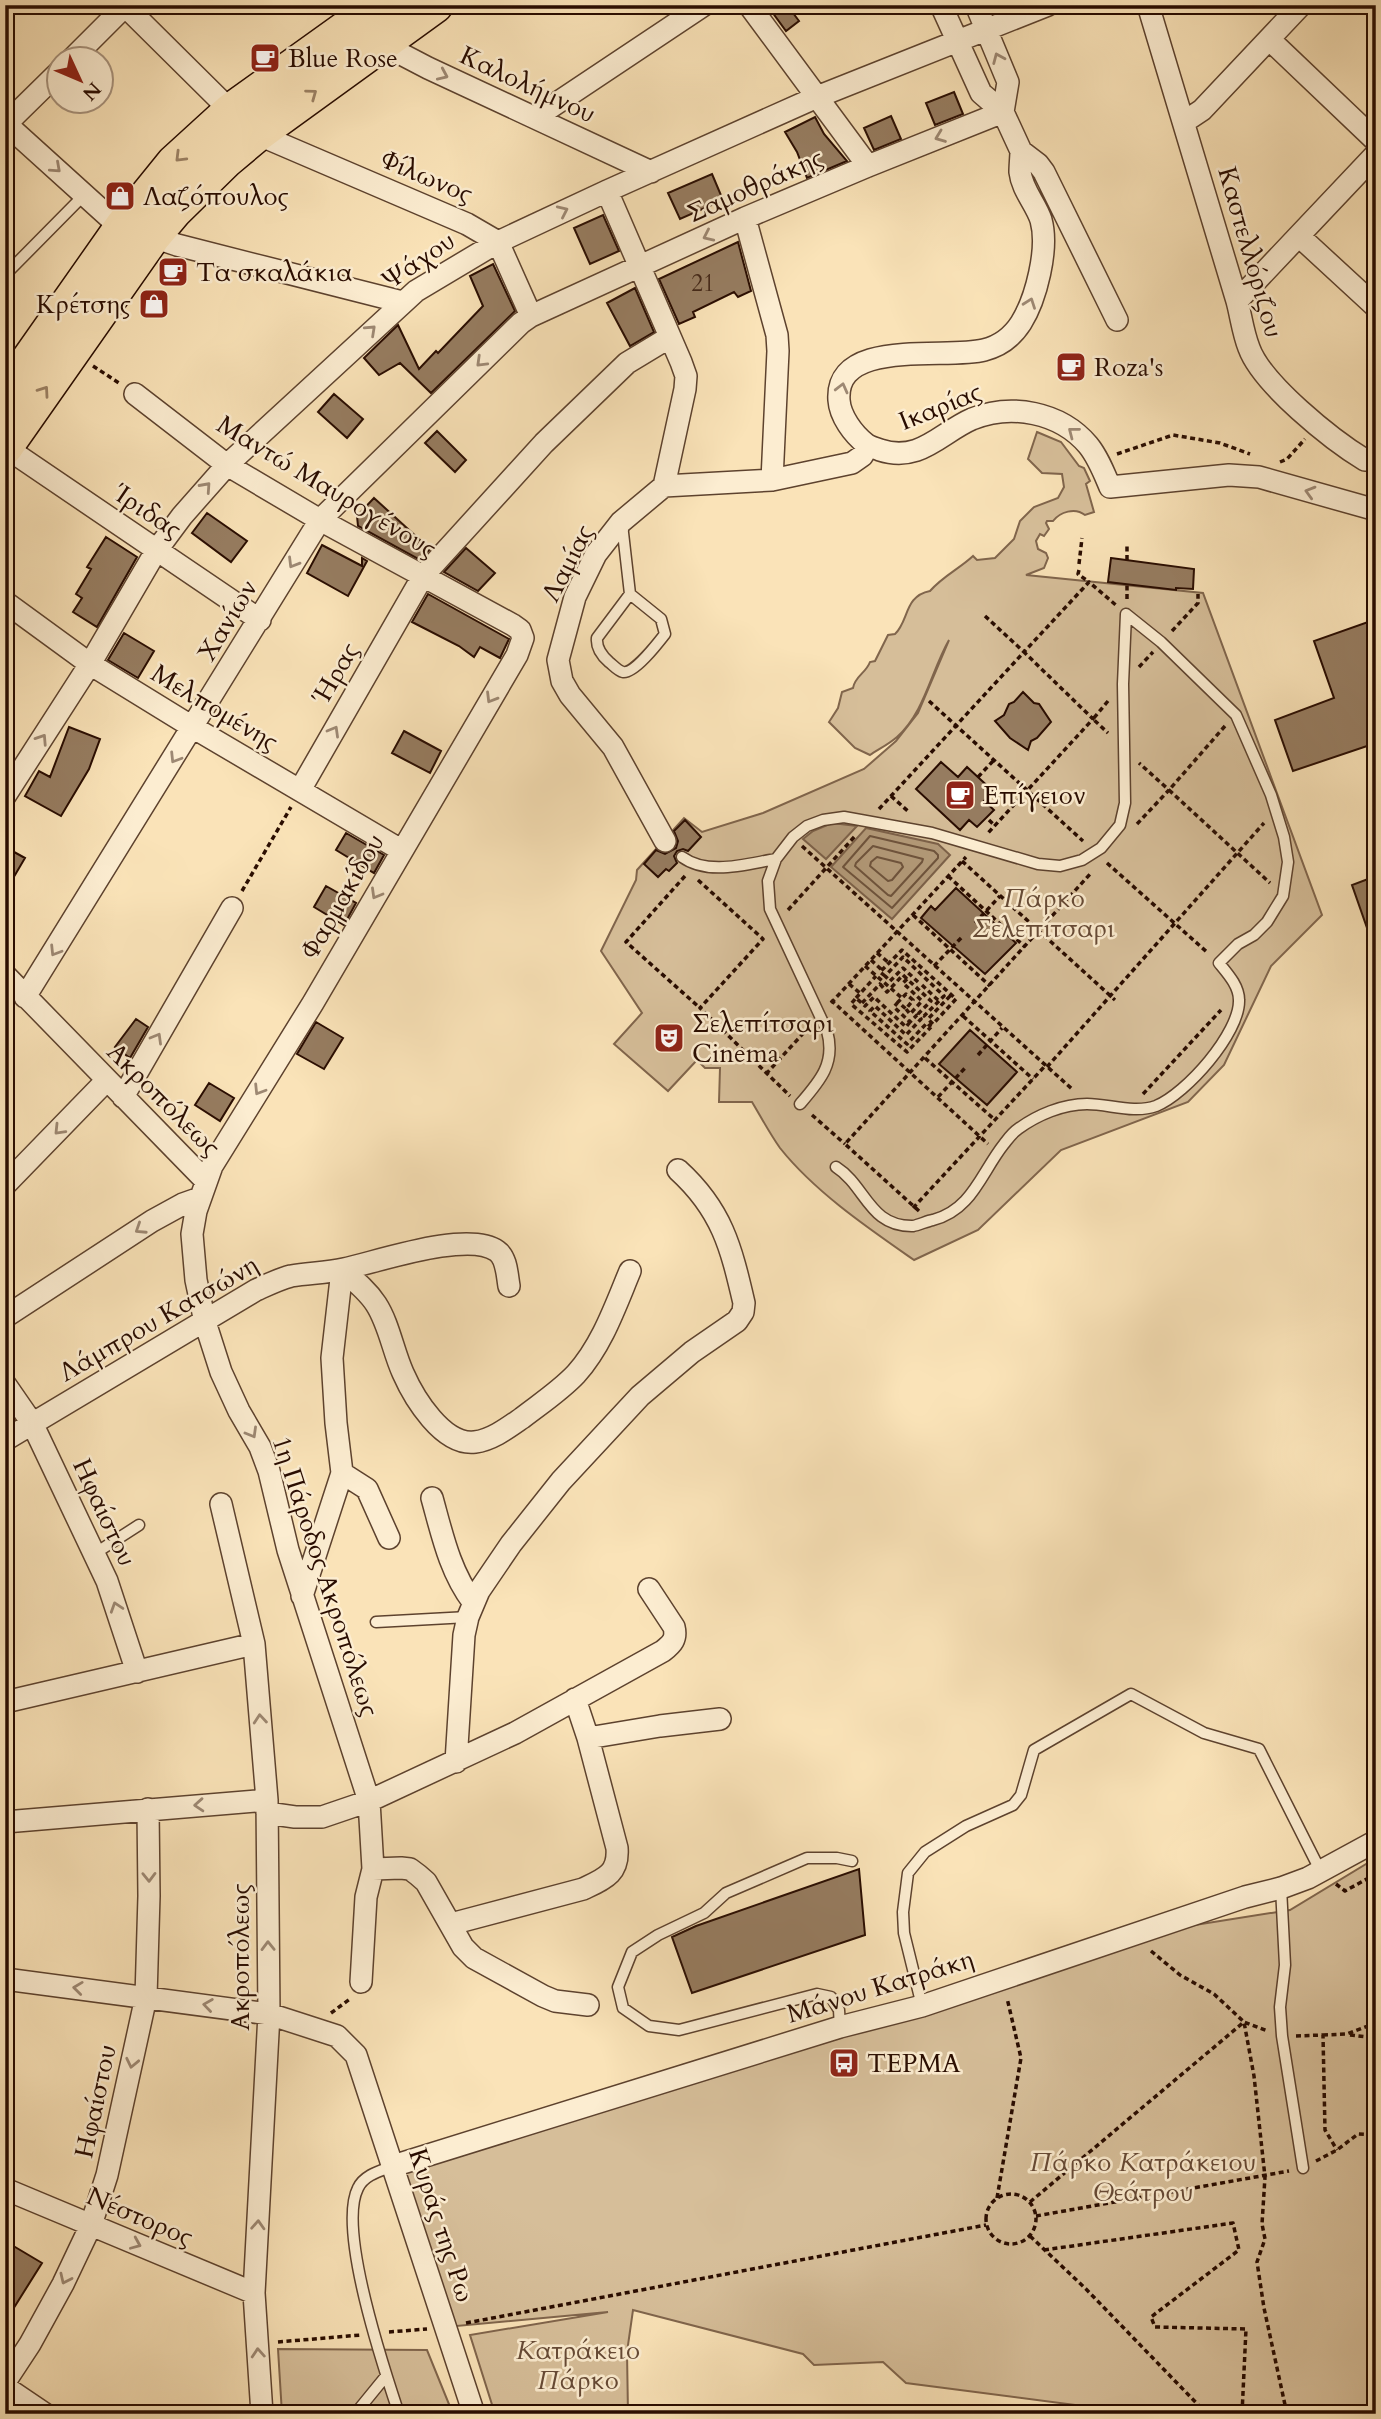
<svg xmlns="http://www.w3.org/2000/svg" width="1381" height="2419" viewBox="0 0 1381 2419" font-family="Cardo,serif">
	<rect width="100%" height="100%" fill="#fae3b8"/>
	<filter id="stains"><feTurbulence type="fractalNoise" baseFrequency=".00286" numOctaves="4"/><feColorMatrix values="0 0 0 0 .2 0 0 0 0 .09 0 0 0 0 .02 0 0 0 .5 -.17"/></filter>
	<radialGradient id="worn" r=".72"><stop offset=".6" stop-color="#630" stop-opacity="0"/><stop offset="1" stop-color="#630" stop-opacity=".3"/></radialGradient>
	<!-- green -->
	<path fill="#d6be99" stroke="#80654c" stroke-width="2" d="M1037,432L1061,442L1079,466L1084,468L1090,481L1086,484L1094,512L1085,515C1075,507 1060,512 1053,521H1047L1046,523L1049,529L1044,536L1040,534L1036,541L1038,549L1046,553L1048,558L1044,568L1026,575L1203,593L1322,915L1271,966L1224,1065L1188,1102L1061,1150L978,1230L914,1260C868,1228 815,1192 780,1148C770,1134 761,1117 752,1102H719L720,1068H705L697,1060L668,1091L614,1044L642,1013L601,951L636,880L637,870L684,818L702,832L763,813L864,769L896,741L918,713L949,640C931,671 925,712 897,737C889,744 879,749 870,755L855,748L829,722L838,708L842,692L853,688C855,676 866,673 870,662L875,661L888,635L895,634C909,621 904,596 930,591C943,576 959,569 973,556L977,560L995,558L1014,539L1020,521L1034,507L1058,498L1064,487L1062,474L1042,473L1028,459Z
		M1376,1858V2414H1144L906,2383L883,2362L814,2365L803,2354L633,2310L627,2352L628,2414H495L470,2335L608,2312L446,2327L393,2166L1132,1935L1290,1910Z
		M278,2349L427,2350L453,2414H282Z"/>
	<!-- water -->
	<path fill="#b39a79" stroke="#7c6149" stroke-width="2" d="M832,823L857,826L826,859L803,839L813,831Z
		M866,828L938,844L950,855L892,919L831,867Z"/>
	<g fill="none" stroke-linecap="round" stroke-linejoin="round">
		<!-- shore -->
		<path stroke="#6e533c" stroke-width="2" d="M870,836L934,851L938,855V858L892,908L843,867Z
			M873,846L923,859L922,862L891,896L888,895L855,866L856,863Z
			M877,857L901,863L903,867L892,880L888,881L870,866L871,862Z"/>
	</g>
	<!-- building -->
	<path fill="#967c60" stroke="#290c00" stroke-width="2" d="M767,5H787L799,21L786,31Z
		M954,92L963,114L935,125L926,103Z
		M891,116L901,139L874,150L864,128Z
		M815,117L824,134L847,161L807,178L797,152L785,132Z
		M712,174L723,200L680,219L668,193Z
		M603,215L619,251L590,264L574,228Z
		M738,242L751,291L738,297L734,292L693,312L695,317L679,324L659,279Z
		M493,264L515,311L431,393L400,363L379,375L364,358L398,325L419,369L436,351L438,353L483,306L470,276Z
		M635,288L654,332L630,346L607,303Z
		M334,394L363,419L347,438L318,412Z
		M437,431L466,460L455,472L425,443Z
		M374,498L430,549L420,560L358,526L357,516Z
		M207,513L247,541L231,562L192,533Z
		M106,537L137,557L97,627L73,612L82,598L76,594L91,569L87,567Z
		M322,545L362,566V558L367,561L348,596L307,573Z
		M466,548L495,573L478,591L444,572Z
		M1111,558L1194,569L1193,589L1176,588V590L1108,582Z
		M428,594L509,639L500,658L480,647L474,657L459,646L412,622Z
		M1368,622L1376,644V743L1293,771L1275,720L1334,698L1314,641Z
		M124,633L154,651L138,678L108,660Z
		M1023,692L1034,703L1039,704L1051,722L1037,738L1031,741L1028,750L1010,738L995,721L1004,715L1009,704L1014,702Z
		M69,727L100,739L89,769L61,816L25,796L39,771L50,777Z
		M404,731L441,751L430,773L392,753Z
		M941,762L958,777L967,767L993,791L984,801L994,810L977,827L969,820L960,830L916,789Z
		M685,820L701,837L688,851L683,849L677,851L674,856L677,863L669,871L666,869L658,877L644,864L656,850L665,854L676,848L678,841L674,831Z
		M346,833L384,855L374,873L336,850Z
		M5,847L25,858L5,892Z
		M1376,876V944L1373,945L1352,885Z
		M326,886L356,903L344,925L314,907Z
		M956,888L1016,943L985,974L921,918L931,906L935,910Z
		M136,1019L148,1027L130,1058L115,1047Z
		M316,1022L343,1038L324,1069L297,1054Z
		M970,1030L1017,1072L987,1105L939,1064Z
		M209,1083L234,1098L220,1121L195,1105Z
		M859,1869L865,1935L692,1993L672,1937L696,1926Z
		M5,2241L42,2263L5,2322Z"/>
	<g fill="none" stroke-linecap="round" stroke-linejoin="round">
		<!-- lane casing -->
		<g stroke="#5d422e" stroke-width="13">
			<path id="lane" d="M5,275L85,194
				M622,524L630,594L597,638C596,648 601,655 609,662C613,665 618,671 623,672C634,674 658,643 665,634L661,619L630,594
				M682,857C708,876 746,864 776,859L793,837L807,826L823,820L844,817L932,833L1038,864L1060,866L1082,860L1101,848L1120,825L1125,803L1123,684L1126,614
				M776,859L768,881L770,909L827,1031C836,1063 820,1081 800,1104
				M836,1167C866,1186 869,1227 913,1226C919,1225 927,1221 933,1220C972,1210 981,1173 1004,1144C1008,1139 1012,1133 1018,1129C1037,1115 1063,1104 1087,1104C1109,1104 1134,1114 1156,1106C1186,1094 1240,1033 1239,1000C1239,986 1228,974 1219,963L1238,944L1254,935L1267,922L1283,896L1288,862L1284,837L1271,795L1236,715L1161,642L1126,614
				M94,1554L139,1525
				M376,1622L468,1617
				M1281,1888L1285,1965L1280,2007L1282,2036L1303,2168
				M922,2006L904,1933L903,1912L908,1873L925,1852L966,1826L1013,1805L1021,1795L1034,1750L1131,1694L1204,1733L1259,1749L1321,1872
				M840,2027L839,2010L831,1997L817,1994L679,2030L649,2026L623,2008L618,1987L632,1952L658,1935L704,1913L726,1893L807,1858H837L852,1861
				M393,2166C380,2171 364,2175 358,2188C337,2229 384,2369 399,2414
				M355,2414L386,2376"/>
		</g>
		<!-- street casing -->
		<g stroke="#5d422e" stroke-width="24">
			<path id="street" d="M749,5L868,166
				M941,5L981,93L1003,112L1021,151L1038,164L1044,172L1117,320
				M976,5L1008,82L1003,112
				M1148,5L1237,301C1241,316 1243,333 1249,348C1262,384 1332,440 1365,460L1376,459
				M125,6L231,111
				M1270,40L1376,141
				M382,44L428,68L651,172
				M71,60L126,5
				M536,117L704,5
				M1184,122L1202,110L1301,5
				M5,123L110,218L139,232L177,245L402,302
				M5,125L60,71
				M257,134L467,224L498,242L531,316
				M1021,151C1021,157 1020,165 1020,172C1022,190 1036,204 1041,220C1049,249 1036,299 1021,323C1012,337 1000,346 984,350C946,360 835,337 839,400C840,416 853,434 866,444C870,447 875,448 880,450C920,463 940,433 972,419C1011,403 1060,412 1088,445C1098,457 1104,473 1110,487L1229,475L1259,477L1376,510
				M607,191L681,362L686,376L685,389L664,486L621,522L596,554L575,597L558,660L562,681L570,695L613,747L665,841
				M745,218L777,335L778,351L772,480
				M1299,236L1376,307
				M1237,301L1376,154
				M135,394L227,465L320,520L513,625L520,630L523,638L517,655L313,1003L212,1166L196,1211L192,1234L196,1280L205,1322L221,1372L239,1411L260,1447L269,1471L288,1550L369,1801L373,1869
				M5,447L260,620
				M664,486L772,480L852,463L862,456L868,446
				M5,602L90,664L194,728L401,850
				M300,790L423,576L544,443L627,363L670,337
				M5,796L90,664L156,551L182,516L227,465L416,291L498,242L607,191L817,97L1048,5
				M5,975L206,1181
				M25,997L320,520L521,323L531,316L745,218L868,166L1003,112
				M123,1097L232,908
				M5,1185L106,1081
				M342,1270C354,1280 367,1290 376,1304C389,1324 393,1351 403,1373C414,1398 443,1446 475,1442C492,1440 509,1427 522,1418C540,1404 560,1391 576,1374C602,1345 615,1307 630,1271
				M5,1317L152,1221L183,1204L200,1198
				M5,1384L32,1423L107,1581L137,1672
				M5,1440L256,1290C267,1285 279,1279 291,1276C309,1273 327,1273 344,1269C377,1262 468,1230 497,1251C507,1258 507,1275 509,1286
				M342,1473L367,1489L389,1538
				M432,1498C442,1534 450,1572 473,1602
				M221,1504L254,1644L267,1800L269,2014L254,2293L262,2414
				M302,1596L342,1473L336,1423L332,1358L342,1270
				M575,1699L588,1738L660,1726L720,1719
				M5,1702L254,1644
				M456,1762L464,1635L468,1617L479,1591L511,1544L561,1481L640,1396L692,1352L737,1321L743,1312L744,1303C731,1247 722,1210 678,1170
				M267,1813L295,1817H322L369,1801L515,1733L663,1651C672,1644 677,1639 674,1627L649,1589
				M5,1822L267,1800
				M451,1924L583,1889C604,1879 619,1874 617,1848L588,1738
				M5,1979L269,2014L337,2036L356,2055L474,2414
				M361,1982L366,1897L373,1869L401,1868L410,1869L418,1875L426,1882L463,1947L474,1958L543,1996L555,2001L588,2005
				M393,2166L840,2027L922,2006L1245,1897L1281,1888L1308,1878L1376,1841
				M5,2189L254,2293
				M5,2382L30,2344L63,2284L91,2225L107,2175L146,1997L149,1896L148,1809
				M5,2387L45,2414"/>
		</g>
		<!-- primary casing -->
		<g stroke="#290c00" stroke-width="38">
			<path id="primary" d="M5,394L123,226L174,163L231,111L379,5
				M5,447L153,236L174,211L226,160L257,134L435,5"/>
		</g>
		<!-- path -->
		<path stroke="#290c00" stroke-width="3.5" stroke-dasharray="5 3.5" stroke-linecap="butt" d="M93,366L119,383
			M1117,454L1173,435L1220,443L1250,454
			M1280,462L1287,459L1305,439
			M1127,560V544
			M1079,564L1082,538
			M1079,570L1078,574L1089,582
			M1127,599V584
			M985,616L1024,652L1089,582L1117,606
			M1172,631L1198,603V594
			M1139,667L1153,652
			M929,701L1083,841
			M1108,701L1093,719L1108,733
			M1225,726L1169,790L1270,883
			M978,777L994,760
			M891,796L910,813
			M879,809L1024,652L1093,719L988,833
			M989,820L995,826
			M1137,824L1169,790L1139,763
			M802,846L1072,1089
			M962,861L1115,1000
			M1107,863L1208,953
			M685,876L626,942L700,1008
			M948,876L1025,947
			M698,880L763,939L700,1008L790,1096
			M242,891L291,807
			M788,910L856,835
			M913,915L990,986
			M975,923L1000,896
			M877,953L889,963
			M871,960L882,970
			M865,966L902,998L898,1002L906,1009L913,1000L906,994L902,998
			M934,966L962,937
			M885,976L880,972L902,950L956,999L933,1024L928,1019L951,995
			M849,984L860,993
			M880,984L887,992L903,975L907,979
			M922,985L939,1001
			M856,998L876,976
			M831,1000L988,1144
			M898,1002L894,1007L910,1022L917,1015L921,1019L906,1035L875,1006L870,1011L907,1044L927,1023L931,1027
			M831,1003L966,857
			M862,1003L881,983
			M906,1009L910,1014L922,1001L903,983L907,979L931,1001L919,1013L924,1016L944,996L903,957L885,976L890,981L903,968L918,982
			M963,1016L1033,1079
			M910,1022L906,1027L874,997L865,1006L856,998L851,1004L907,1052L931,1027
			M978,1055L1002,1028
			M925,1058L995,1120
			M1047,1067L1264,823
			M766,1074L809,1027
			M1143,1094L1221,1010
			M938,1097L965,1068
			M812,1115L845,1144
			M913,1208L1045,1066
			M919,1211L845,1144L1091,873
			M1336,1884L1345,1891L1376,1874
			M1151,1951L1180,1975L1214,1994L1244,2022L1254,2076L1265,2177L1262,2224L1265,2239L1257,2262L1264,2308L1287,2414
			M331,2013L350,1999
			M1323,2035L1347,2034L1376,2023
			M1350,2035L1376,2038
			M1296,2036L1323,2035L1325,2130L1337,2150
			M1316,2161L1337,2150L1358,2134L1376,2135
			M986 2219a25 25 0 1 1 50 0a25 25 0 1 1-50 0Z
			M997,2198L1021,2058L1007,1998
			M1030,2202L1244,2022L1268,2031
			M1036,2216L1289,2171
			M1030,2236L1086,2289L1207,2414
			M1044,2250L1233,2223L1239,2250L1151,2317L1155,2327L1246,2329L1242,2414
			M466,2323L986,2225
			M389,2332L427,2329
			M278,2342L361,2335"/>
		<!-- lane -->
		<use href="#lane" stroke="#fcedd1" stroke-width="10"/>
		<!-- street -->
		<use href="#street" stroke="#fcedd1" stroke-width="21"/>
		<!-- primary -->
		<use href="#primary" stroke="#fae3b8" stroke-width="35"/>
	</g>
	<!-- one-way arrows -->
	<defs><path id="oneway-chevron" d="M-2-3.5L2.5 0L-2 3.5" fill="none" stroke-width="1.6" stroke-linecap="round" stroke-linejoin="round" transform="scale(1.75)"/></defs>
	<g stroke="#9d8873">
		<use href="#oneway-chevron" transform="translate(998 58) rotate(-113)"/>
		<use href="#oneway-chevron" transform="translate(443 75) rotate(24)"/>
		<use href="#oneway-chevron" transform="translate(940 137) rotate(159)"/>
		<use href="#oneway-chevron" transform="translate(56 168) rotate(42)"/>
		<use href="#oneway-chevron" transform="translate(563 211) rotate(-25)"/>
		<use href="#oneway-chevron" transform="translate(708 236) rotate(155)"/>
		<use href="#oneway-chevron" transform="translate(1030 303) rotate(-70)"/>
		<use href="#oneway-chevron" transform="translate(371 330) rotate(-43)"/>
		<use href="#oneway-chevron" transform="translate(481 362) rotate(136)"/>
		<use href="#oneway-chevron" transform="translate(842 388) rotate(-76)"/>
		<use href="#oneway-chevron" transform="translate(1073 432) rotate(-142)"/>
		<use href="#oneway-chevron" transform="translate(206 487) rotate(-48)"/>
		<use href="#oneway-chevron" transform="translate(1310 492) rotate(-164)"/>
		<use href="#oneway-chevron" transform="translate(293 563) rotate(121)"/>
		<use href="#oneway-chevron" transform="translate(491 698) rotate(121)"/>
		<use href="#oneway-chevron" transform="translate(334 731) rotate(-60)"/>
		<use href="#oneway-chevron" transform="translate(42 739) rotate(-57)"/>
		<use href="#oneway-chevron" transform="translate(175 758) rotate(122)"/>
		<use href="#oneway-chevron" transform="translate(376 894) rotate(120)"/>
		<use href="#oneway-chevron" transform="translate(55 951) rotate(122)"/>
		<use href="#oneway-chevron" transform="translate(157 1038) rotate(-60)"/>
		<use href="#oneway-chevron" transform="translate(259 1090) rotate(122)"/>
		<use href="#oneway-chevron" transform="translate(59 1130) rotate(134)"/>
		<use href="#oneway-chevron" transform="translate(140 1229) rotate(147)"/>
		<use href="#oneway-chevron" transform="translate(252 1433) rotate(60)"/>
		<use href="#oneway-chevron" transform="translate(116 1607) rotate(-108)"/>
		<use href="#oneway-chevron" transform="translate(260 1719) rotate(-95)"/>
		<use href="#oneway-chevron" transform="translate(199 1805) rotate(176)"/>
		<use href="#oneway-chevron" transform="translate(149 1877) rotate(89)"/>
		<use href="#oneway-chevron" transform="translate(268 1946) rotate(-91)"/>
		<use href="#oneway-chevron" transform="translate(78 1988) rotate(-173)"/>
		<use href="#oneway-chevron" transform="translate(208 2005) rotate(-172)"/>
		<use href="#oneway-chevron" transform="translate(132 2063) rotate(102)"/>
		<use href="#oneway-chevron" transform="translate(258 2225) rotate(-87)"/>
		<use href="#oneway-chevron" transform="translate(136 2244) rotate(23)"/>
		<use href="#oneway-chevron" transform="translate(65 2279) rotate(115)"/>
		<use href="#oneway-chevron" transform="translate(258 2353) rotate(-94)"/>
	</g>
	<g stroke="#9c8265">
		<use href="#oneway-chevron" transform="translate(312 94) rotate(-36)"/>
		<use href="#oneway-chevron" transform="translate(180 157) rotate(135)"/>
		<use href="#oneway-chevron" transform="translate(44 391) rotate(-55)"/>
	</g>
	<!-- icons -->
	<defs>
		<g id="cafe-square" transform="scale(1.575)"><rect x="-9" y="-9" width="18" height="18" rx="4" fill="#8f2418" stroke="#fcedd1"/><path d="M-5.5-4.5H6V0H3Q3 3.5 0 3.5H-2.5Q-5.5 3.5-5.5 0ZM3-3.2v2h1.7v-2ZM-6 4.5H4V6H-6Z" fill="#fff"/></g>
		<g id="shop-square" transform="scale(1.575)"><rect x="-9" y="-9" width="18" height="18" rx="4" fill="#8f2418" stroke="#fcedd1"/><path d="M-5-2.5h2.3a2.7 3.5 0 0 1 5.4 0H5L5.5 6h-11ZM-1.5-2.5h3a1.5 2.3 0 0 0-3 0Z" fill="#fff"/></g>
		<g id="theatre-square" transform="scale(1.575)"><rect x="-9" y="-9" width="18" height="18" rx="4" fill="#8f2418" stroke="#fcedd1"/><path d="M-5-5.5Q0-4 5-5.5V0Q5 5 0 6Q-5 5-5 0ZM-3.3-2.5H-1v1.5H-3.3ZM1-2.5H3.3v1.5H1ZM-2.8 1Q0 5.5 2.8 1Z" fill="#fff"/></g>
		<g id="bus-square" transform="scale(1.575)"><rect x="-9" y="-9" width="18" height="18" rx="4" fill="#8f2418" stroke="#fcedd1"/><path d="M-5-6H5V4H4V6H2V4H-2V6H-4V4H-5ZM-3.5-4V0h7V-4ZM-3.5 1.2v1.5H-2V1.2ZM2 1.2v1.5H3.5V1.2Z" fill="#fff"/></g>
	</defs>
	<g fill-rule="evenodd">
		<use href="#cafe-square" x="265" y="58"/>
		<use href="#shop-square" x="120" y="196"/>
		<use href="#cafe-square" x="173" y="272"/>
		<use href="#shop-square" x="154" y="304"/>
		<use href="#cafe-square" x="1071" y="367"/>
		<use href="#cafe-square" x="960" y="795"/>
		<use href="#theatre-square" x="669" y="1038"/>
		<use href="#bus-square" x="844" y="2063"/>
	</g>
	<g text-anchor="middle" stroke-width="5" stroke-linejoin="round" paint-order="stroke">
		<!-- number labels -->
		<g font-size="23" fill="#442818">
			<text x="703" y="291">21</text>
		</g>
		<!-- poi labels -->
		<g font-size="26" fill="#290c00" stroke="#fcedd1" text-anchor="start">
			<text x="288" y="67">Blue Rose</text>
			<text x="143" y="205">Λαζόπουλος</text>
			<text x="196" y="281">Τα σκαλάκια</text>
			<text x="131" y="313" text-anchor="end">Κρέτσης</text>
			<text x="1094" y="376">Roza's</text>
			<text x="983" y="804">Επίγειον</text>
			<text x="692" y="1032">Σελεπίτσαρι<tspan x="692" dy="30">Cinema</tspan></text>
			<text x="867" y="2072">ΤΕΡΜΑ</text>
		</g>
		<!-- street labels -->
		<g font-size="26" fill="#290c00" stroke="#fcedd1">
			<text transform="translate(528 84) rotate(25)" y="9">Καλολήμνου</text>
			<text transform="translate(427 176) rotate(23)" y="9">Φίλωνος</text>
			<text transform="translate(755 185) rotate(-24)" y="9">Σαμοθράκης</text>
			<text transform="translate(1251 252) rotate(74)" y="9">Καστελλόριζου</text>
			<text transform="translate(418 260) rotate(-34)" y="9">Ψάχου</text>
			<text transform="translate(940 406) rotate(-22)" y="9">Ικαρίας</text>
			<text transform="translate(327 486) rotate(31)" y="9">Μαντώ Μαυρογένους</text>
			<text transform="translate(148 511) rotate(34)" y="9">Ίριδας</text>
			<text transform="translate(567 563) rotate(-63)" y="9">Λαμίας</text>
			<text transform="translate(227 620) rotate(-59)" y="9">Χανίων</text>
			<text transform="translate(335 673) rotate(-60)" y="9">Ήρας</text>
			<text transform="translate(215 707) rotate(31)" y="9">Μελπομένης</text>
			<text transform="translate(342 896) rotate(-60)" y="9">Φαρμακίδου</text>
			<text transform="translate(164 1099) rotate(45)" y="9">Ακροπόλεως</text>
			<text transform="translate(158 1318) rotate(-30)" y="9">Λάμπρου Κατσώνη</text>
			<text transform="translate(105 1512) rotate(65)" y="9">Ηφαίστου</text>
			<text transform="translate(326 1576) rotate(72)" y="9">1η Πάροδος Ακροπόλεως</text>
			<text transform="translate(240 1957) rotate(-90)" y="9">Ακροπόλεως</text>
			<text transform="translate(880 1986) rotate(-17)" y="9">Μάνου Κατράκη</text>
			<text transform="translate(95 2101) rotate(-78)" y="9">Ηφαίστου</text>
			<text transform="translate(140 2216) rotate(23)" y="9">Νέστορος</text>
			<text transform="translate(442 2225) rotate(72)" y="9">Κυράς της Ρω</text>
		</g>
		<!-- park labels -->
		<g font-size="26" font-style="italic" fill="#664a36" stroke="#fcedd1">
			<text x="1044" y="907">Πάρκο<tspan x="1044" dy="30">Σελεπίτσαρι</tspan></text>
			<text x="1143" y="2171">Πάρκο Κατράκειου<tspan x="1143" dy="30">Θεάτρου</tspan></text>
			<text x="578" y="2359">Κατράκειο<tspan x="578" dy="30">Πάρκο</tspan></text>
		</g>
	</g>
	<!-- margin -->
	<rect width="1381" height="2419" fill="none" stroke="#fae3b8" stroke-width="28"/>
	<rect x="7" y="7" width="1367" height="2405" fill="none" stroke="#290c00" stroke-width="3.5"/>
	<rect x="14" y="14" width="1353" height="2391" fill="none" stroke="#290c00" stroke-width="2"/>
	<!-- north arrow -->
	<g transform="translate(80 80) rotate(134)"><circle r="33" fill="#fcedd1" stroke="#a8937d" stroke-width="2"/>
	<path d="M0-5L12 26L0 18L-12 26Z" fill="#8f2418"/>
	<text y="-10" font-size="19" font-weight="bold" text-anchor="middle" fill="#290c00">N</text>
	</g>
	<rect width="100%" height="100%" filter="url(#stains)"/>
	<rect width="100%" height="100%" fill="url(#worn)"/>
</svg>
